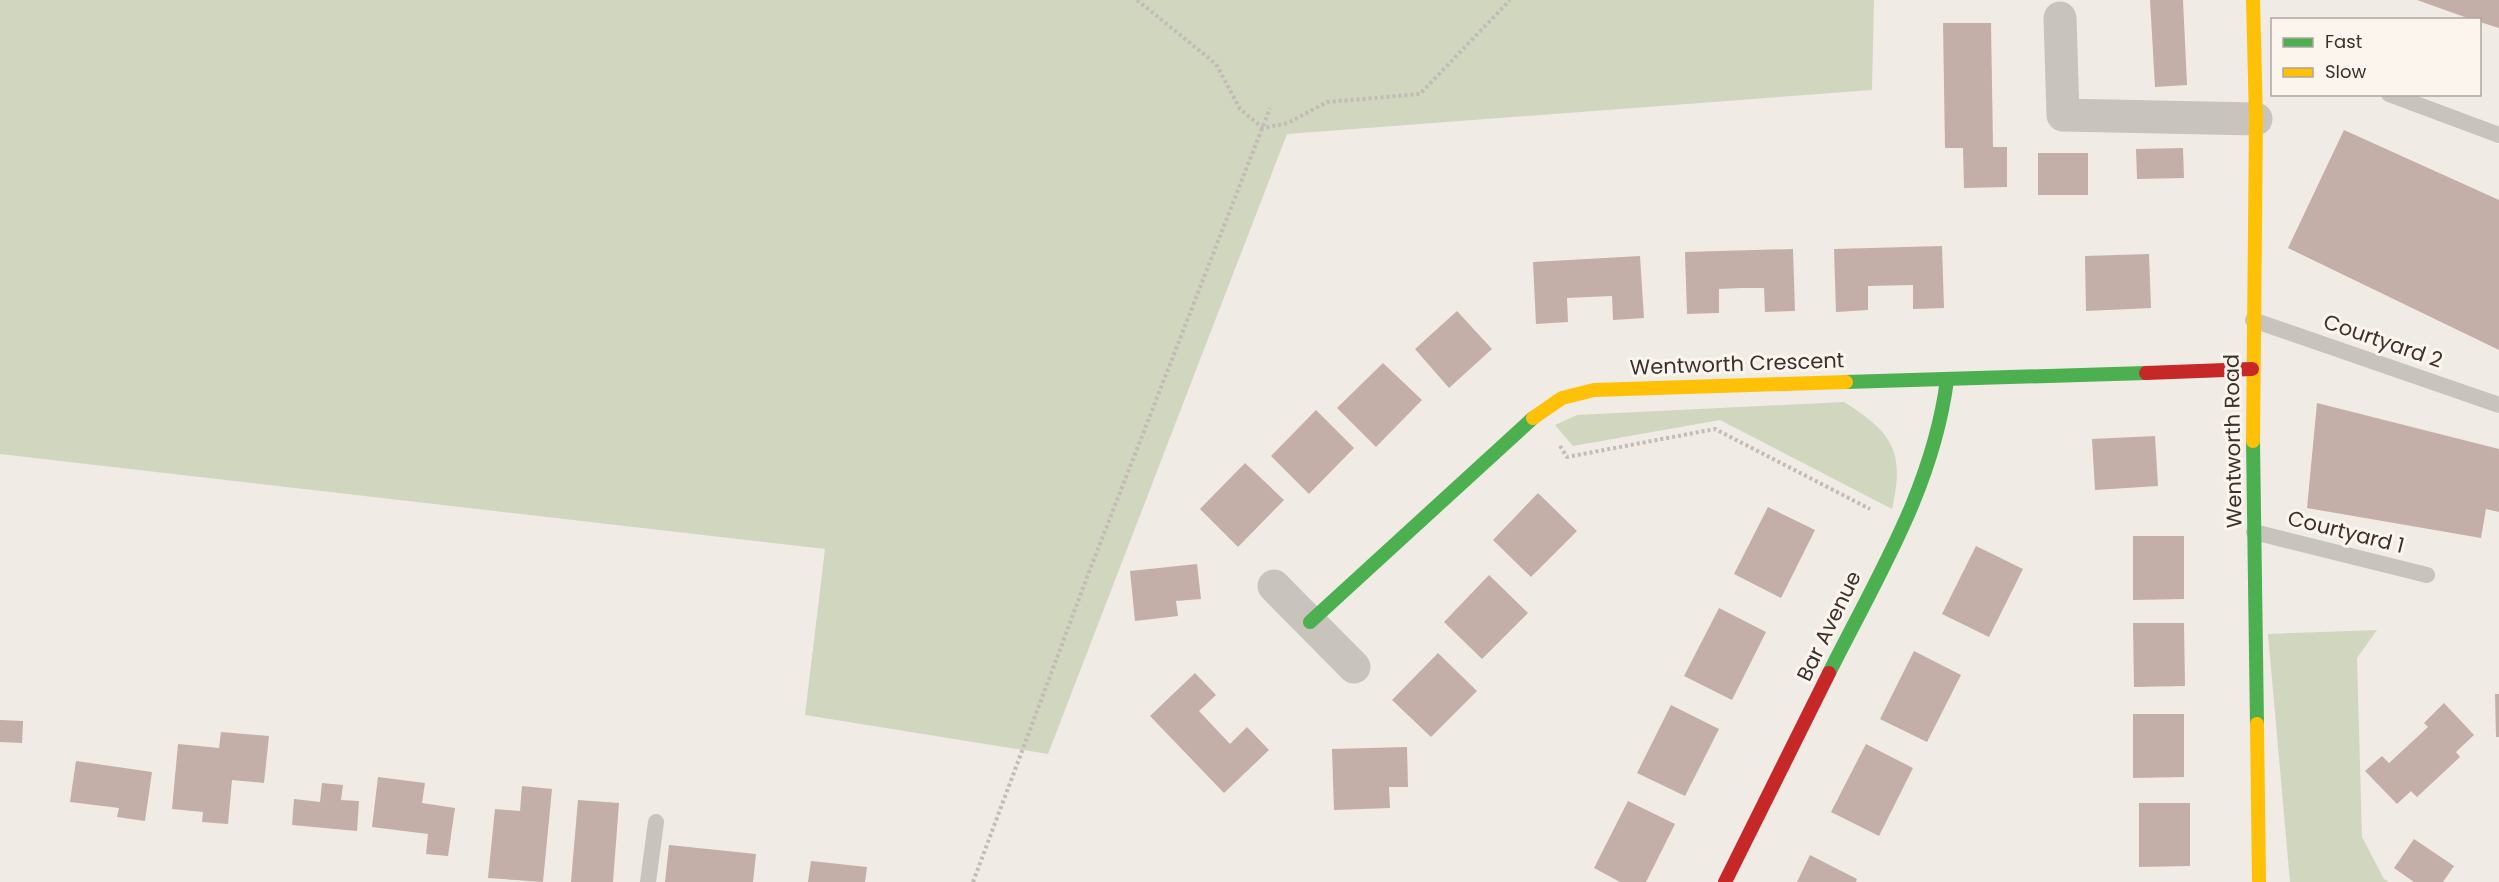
<svg xmlns="http://www.w3.org/2000/svg" width="2499" height="882" viewBox="0 0 2499 882" font-family="Poppins,sans-serif">
	<rect width="100%" height="100%" fill="#f0ebe5"/>
	<!-- green -->
	<path fill="#d1d6bf" d="M0,0H1874L1872,90L1287,134L1048,754L805,715L825,549L0,454Z
		M1844,402C1893,433 1905,451 1892,509L1720,420L1573,446L1555,425L1577,415Z
		M2377,630L2357,658L2362,837L2384,879L2389,882H2290L2268,634Z"/>
	<!-- building -->
	<path fill="#c3afa7" d="M2150,0H2183L2187,85L2155,87Z
		M2417,0H2499V28L2480,22V20H2473Z
		M1943,23H1991L1993,147H2007V187L1964,188L1963,148H1945Z
		M2344,130L2499,200V350L2288,248Z
		M2183,148L2184,178L2137,179L2136,149Z
		M2038,153H2088V195H2038Z
		M1942,246L1944,308L1913,309V285L1868,286V310L1836,312L1834,249Z
		M1793,249L1795,311L1765,312L1764,288H1740L1719,289V313L1687,314L1685,252Z
		M2149,254L2151,308L2086,311L2085,256Z
		M1640,256L1644,318L1613,320L1612,296L1588,297L1567,298L1568,322L1536,324L1533,262Z
		M1457,311L1492,349L1449,388L1415,349Z
		M1383,363L1422,400L1376,447L1337,408Z
		M2317,403L2499,449V512L2486,509L2481,538L2307,508Z
		M1316,410L1354,448L1309,494L1271,456Z
		M2155,436L2158,486L2095,490L2092,439Z
		M1245,463L1284,500L1238,547L1200,509Z
		M1538,493L1577,531L1531,577L1493,540Z
		M1768,507L1815,530L1781,598L1734,574Z
		M2133,536H2184V599L2133,600Z
		M1976,546L2023,569L1989,637L1942,614Z
		M1197,564L1201,599L1176,601L1178,616L1135,621L1130,571Z
		M1489,575L1528,613L1482,659L1444,622Z
		M1719,608L1766,632L1732,700L1684,676Z
		M2133,623H2184L2185,686L2134,687Z
		M1914,651L1961,675L1927,742L1880,719Z
		M1438,653L1477,691L1431,737L1392,700Z
		M1195,673L1216,695L1199,711L1230,744L1247,727L1269,750L1224,793L1150,716Z
		M2495,694H2499V737H2496Z
		M2444,703L2474,735L2456,752L2460,757L2417,797L2411,791L2397,804L2365,771L2382,756L2389,763L2428,727L2424,723Z
		M1671,705L1719,729L1685,796L1637,773Z
		M2133,714H2184V777L2133,778Z
		M0,720L23,721L22,743L0,742Z
		M221,732L269,736L264,783L232,780L228,824L202,822L203,812L172,809L178,744L219,748Z
		M1866,744L1913,768L1879,836L1831,812Z
		M1407,747L1408,787H1389L1390,808L1334,810L1332,749Z
		M76,761L152,772L145,821L117,817L119,808L70,802Z
		M378,777L425,783L422,803L455,808L448,856L426,854L428,834L372,827Z
		M322,783L343,785L341,800L359,801L357,831L292,825L294,799L320,802Z
		M522,786L552,789L543,882L488,878L495,809L520,811Z
		M578,800L619,803L613,882H571Z
		M1628,801L1675,824L1646,882H1620L1594,868Z
		M2139,803H2190V866L2139,867Z
		M2414,839L2454,866L2443,882H2414L2394,868Z
		M669,845L756,854L753,882H665Z
		M1810,855L1857,879L1856,882H1797Z
		M811,861L867,867L865,882H808Z"/>
	<g fill="none" stroke-linecap="round" stroke-linejoin="round">
		<!-- path -->
		<path stroke="#c2bbb6" stroke-width="4" stroke-dasharray="3 3" stroke-linecap="butt" d="M1137,0L1216,64L1240,109L1263,128L1288,123L1327,102L1420,94L1510,0
			M1560,446L1567,457L1715,429L1870,509
			M973,882L1089,572L1270,108"/>
		<!-- lane -->
		<path stroke="#c9c3be" stroke-width="16" d="M2389,94L2499,135
			M2253,320L2499,405
			M2254,532L2427,575
			M648,882L656,822"/>
		<!-- street -->
		<path stroke="#c9c3be" stroke-width="33" d="M2060,18L2063,115L2256,119
			M1274,586L1354,667"/>
		<!-- fast -->
		<path stroke="#4caf50" stroke-width="14" d="M1846,382L2146,373
			M2253,441L2257,724
			M1310,622L1533,418
			M1829,673C1877,577 1933,488 1947,380"/>
		<!-- slow -->
		<path stroke="#ffc107" stroke-width="14" d="M1533,418L1562,398L1594,390L1846,382
			M2253,441L2256,119L2253,0
			M2257,724L2259,882"/>
		<!-- jam -->
		<path stroke="#c62828" stroke-width="14" d="M2146,373L2252,369
			M1725,882L1829,673"/>
	</g>
	<g text-anchor="middle" stroke-width="6" stroke-linejoin="round" paint-order="stroke">
		<!-- street labels -->
		<g font-size="21" fill="#3b302b" stroke="#fbf5ee">
			<text transform="translate(2383 341) rotate(19)" y="7">Courtyard 2</text>
			<text transform="translate(1737 364) rotate(-2)" y="7">Wentworth Crescent</text>
			<text transform="translate(2233 441) rotate(-91)" y="7">Wentworth Road</text>
			<text transform="translate(2346 532) rotate(14)" y="7">Courtyard 1</text>
			<text transform="translate(1829 626) rotate(-64)" y="7">Bar Avenue</text>
		</g>
	</g>
	<!-- legend -->
	<rect x="2271" y="18" width="210" height="78" fill="#fbf5ee" stroke="#aea6a0" stroke-width="1.5"/>
	<rect x="2283" y="38" width="30" height="9" fill="#4caf50" stroke="#aea6a0" stroke-width="1.5"/>
	<text x="2325" y="48" font-size="18" fill="#3b302b">Fast</text>
	<rect x="2283" y="68" width="30" height="9" fill="#ffc107" stroke="#aea6a0" stroke-width="1.5"/>
	<text x="2325" y="78" font-size="18" fill="#3b302b">Slow</text>
</svg>
